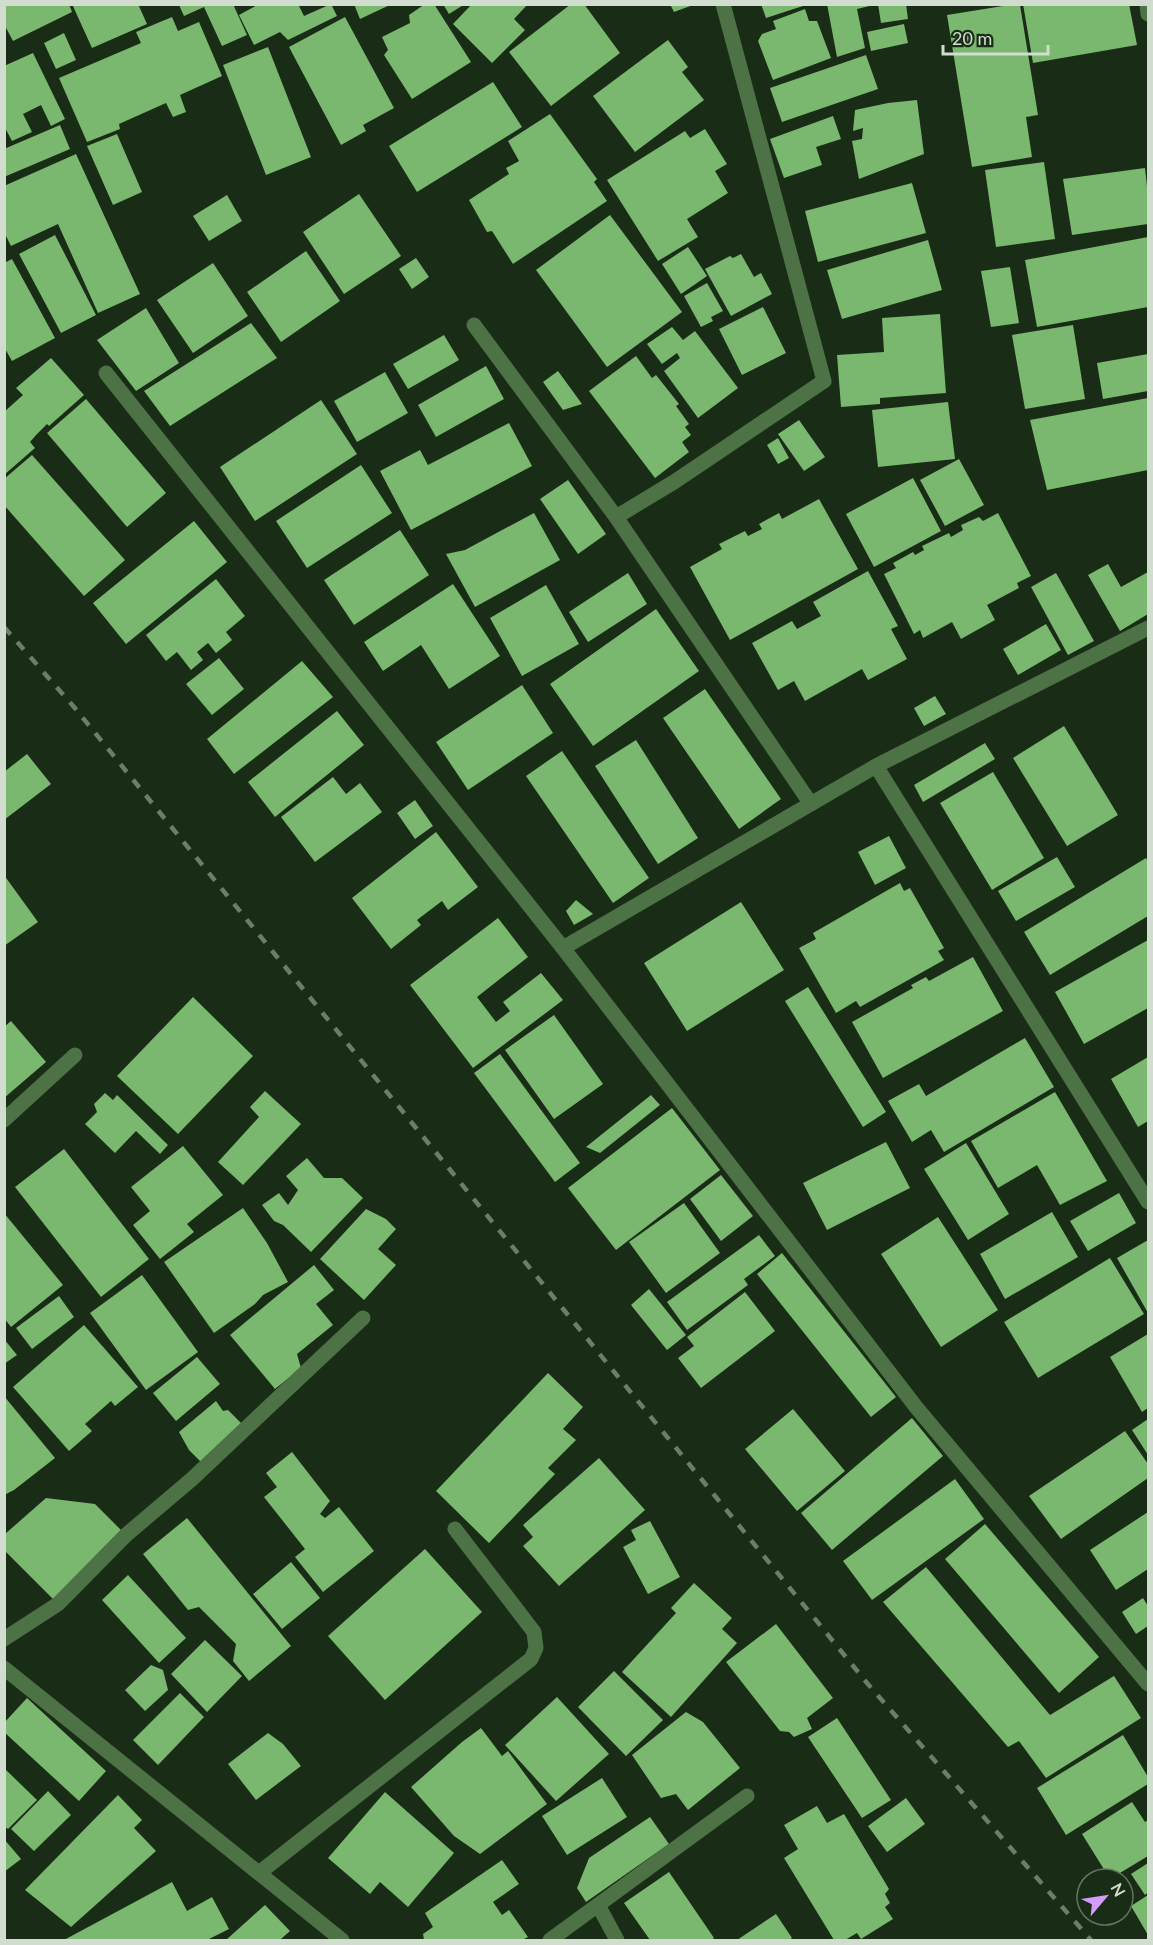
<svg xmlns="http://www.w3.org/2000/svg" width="1153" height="1945" viewBox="0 0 1153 1945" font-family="Lato,sans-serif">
	<rect width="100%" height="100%" fill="#192c16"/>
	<!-- building -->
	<path fill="#7ab76f" d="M4,4H69L72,12L13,41L4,24Z
		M72,4H138L147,24L92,48Z
		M181,4H233L247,35L222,46L204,7L184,16L179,5Z
		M259,4H298L304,16L331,4L337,16L288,40L280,32L254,45L239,15Z
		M354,4H392L360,19Z
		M425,4H434L471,62L412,99L384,55L388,50L382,37L410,23L409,15Z
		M443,4H465L449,14Z
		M472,4H528L514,19L525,30L492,63L453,24Z
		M571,4H584L620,53L551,106L509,52Z
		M670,4H693V5L674,12Z
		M761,4H805L806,5L766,18Z
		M827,4H878L857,9L865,48L837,57Z
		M878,4H906L908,19L881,23Z
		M1023,4H1129L1137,45L1033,63Z
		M1009,5H1020L1038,115L1026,117L1032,157L972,167L947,15Z
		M805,9L809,21H817L831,58L773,80L758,41L762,34L776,29L773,21Z
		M172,17L178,31L199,22L222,76L180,95L186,112L173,117L166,103L119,124L120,129L87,142L59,78L141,43L136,32Z
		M345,17L394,108L363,125L366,131L341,145L289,47Z
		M904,24L908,43L871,51L867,32Z
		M64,33L76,60L56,69L44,43Z
		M668,40L688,67L682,72L704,100L635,152L593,96Z
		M268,47L311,157L266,175L223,65Z
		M33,53L65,119L51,126L41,105L23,114L32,132L12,141L4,126V66Z
		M866,55L878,89L782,122L770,88Z
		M493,82L522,127L417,192L389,146Z
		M917,100L924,154L859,179L852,141L862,139L863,128L853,131L855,110L888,103Z
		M550,114L597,179L594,182L607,201L513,264L492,231L487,232L469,200L509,174L506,168L519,161L508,141Z
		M833,116L841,139L816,147L822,165L784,178L770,139Z
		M60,125L70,149L4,177V149Z
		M705,129L727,164L715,171L728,193L687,219L698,237L658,261L607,180L685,131L690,138Z
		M117,134L142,192L113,205L87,146Z
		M76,154L140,294L98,313L58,224L11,246L4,232V186Z
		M1044,162L1055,239L996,247L985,170Z
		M1145,168L1148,196V224L1072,235L1063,179Z
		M912,183L926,233L818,262L805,211Z
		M359,194L401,256L344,294L303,232Z
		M227,195L242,221L209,241L193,216Z
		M610,215L682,312L607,367L536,270Z
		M55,235L96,315L61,333L19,254Z
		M1148,237V307L1037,327L1025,260Z
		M928,240L942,290L842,319L827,270Z
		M688,247L707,276L681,294L662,264Z
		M306,251L340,301L281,342L247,292Z
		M741,254L754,277L761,273L772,294L731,316L705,269L730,256L733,258Z
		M416,258L429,277L412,289L399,269Z
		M12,259L55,338L12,361L4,347V263Z
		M213,263L248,316L193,353L157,300Z
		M1010,267L1019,323L991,327L981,271Z
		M707,283L723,311L711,317L713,321L701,327L684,296Z
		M763,307L786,353L742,375L719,329Z
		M146,308L179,363L136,391L97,340Z
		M940,314L946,393L880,398V404L841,407L837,355L884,352L882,318Z
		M251,323L277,358L170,426L144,391Z
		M1073,325L1085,399L1025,409L1012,335Z
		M672,327L683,340L695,331L738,388L698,418L664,371L680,358L677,353L662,364L647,344Z
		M444,335L459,360L408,389L393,364Z
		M1148,354V391L1103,399L1097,363Z
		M636,356L652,378L656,375L679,404L676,406L689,424L685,427L691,435L682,442L689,452L655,478L589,391Z
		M51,358L84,395L49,426L47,424L37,434L30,442L35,448L4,475V412L23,395L16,388Z
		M486,366L504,399L436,437L418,405Z
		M558,371L582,404L563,410L543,382Z
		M385,372L408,413L357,442L334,401Z
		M1148,398V470L1047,490L1030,420Z
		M86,399L166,493L127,527L47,433Z
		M321,400L357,454L255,521L220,467Z
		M948,402L955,459L878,467L872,410Z
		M799,420L825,457L804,471L778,434Z
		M509,423L532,466L411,530L380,471L420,450L428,465Z
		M778,438L789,458L778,464L767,445Z
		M32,455L125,560L84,596L4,505V479Z
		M959,459L984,505L945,526L920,480Z
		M361,465L392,513L307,568L276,521Z
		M913,478L941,531L874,567L846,514Z
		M568,480L606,534L578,554L540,499Z
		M819,499L858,569L730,640L690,567L722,549L719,544L745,531L748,536L762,529L759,524L779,513L782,519Z
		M534,513L560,560L475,607L446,554L465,550Z
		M998,513L1031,576L1017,583L1019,588L987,605L995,620L961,639L952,622L923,638L920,630L914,634L884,574L896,568L893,563L913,552L915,555L924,550L922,546L949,533L951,537L963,530L961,525L979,517L983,521Z
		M194,521L227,562L126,644L93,603Z
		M400,530L429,575L354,625L324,580Z
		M1108,564L1121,587L1148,572V614L1120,631L1088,575Z
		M868,571L898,626L891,629L907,659L868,680L862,669L805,701L794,681L778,690L752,643L792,621L797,629L821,616L813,602Z
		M628,573L647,604L588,642L569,612Z
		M1056,573L1094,641L1068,655L1031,587Z
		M216,579L245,616L226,632L232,640L216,653L208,643L197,652L203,660L191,670L177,652L166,661L146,635Z
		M453,584L500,656L449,689L421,645L383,671L364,642Z
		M546,585L579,644L522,676L490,618Z
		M656,609L699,671L593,746L550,684Z
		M1046,624L1061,650L1018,675L1003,649Z
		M219,658L244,689L212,715L186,684Z
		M302,661L333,697L234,774L207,739Z
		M522,685L553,733L468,790L436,742Z
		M705,689L781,799L739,829L663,718Z
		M935,696L946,714L924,726L914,708Z
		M337,711L364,745L275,817L248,782Z
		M1064,726L1118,815L1067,846L1013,758Z
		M636,740L698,838L658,864L595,766Z
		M985,743L995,759L923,802L914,785Z
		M562,751L649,878L613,903L526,776Z
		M27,754L51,784L4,820V772Z
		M993,772L1044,858L992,890L940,803Z
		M333,777L346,794L360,783L382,812L315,862L281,817Z
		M415,800L433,826L415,839L397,813Z
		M436,832L478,887L448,910L442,901L417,920L421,925L391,949L352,898Z
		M889,836L906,868L875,885L858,852Z
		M1057,857L1075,887L1016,921L998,891Z
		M1146,858L1148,862V916L1050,975L1024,932Z
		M4,875L38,922L4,946Z
		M900,883L904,891L910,888L944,948L938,951L944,960L860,1007L856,1001L836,1013L799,948L816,939L813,933Z
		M576,900L593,914L574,925L566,911Z
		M741,902L784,970L687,1031L644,963Z
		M498,918L528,957L477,997L496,1022L510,1011L503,1002L541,973L563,1000L473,1068L410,985Z
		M1148,940V1008L1084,1044L1055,992Z
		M973,957L1003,1011L883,1078L852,1022L913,988L911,985L926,977L929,981Z
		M808,987L886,1112L863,1127L785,1001Z
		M193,997L253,1056L178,1134L117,1076Z
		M554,1015L603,1084L554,1119L505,1050Z
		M11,1021L46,1062L4,1098V1027Z
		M1025,1038L1054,1087L944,1152L931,1130L912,1142L888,1101L919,1084L926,1096Z
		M500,1054L580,1163L555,1182L474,1073Z
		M1148,1057V1121L1138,1127L1111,1079Z
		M265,1091L301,1124L243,1185L218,1162L259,1117L250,1107Z
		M1055,1092L1107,1181L1060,1205L1037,1165L998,1188L971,1141Z
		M105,1093L113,1100L117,1095L168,1145L160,1154L136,1131L115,1153L85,1124L97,1112L94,1104Z
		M651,1095L660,1105L600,1153L586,1147Z
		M672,1108L720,1170L616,1250L568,1188Z
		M886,1142L910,1188L827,1230L803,1183Z
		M966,1143L1009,1214L968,1240L924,1169Z
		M183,1146L223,1195L187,1224L194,1232L160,1259L133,1225L150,1211L131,1187Z
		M64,1149L149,1259L101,1297L15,1187Z
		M307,1158L324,1178H342L363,1198L311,1252L283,1225L274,1221L262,1205L279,1193L288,1205L298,1190L286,1176Z
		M721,1175L753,1216L721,1241L690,1199Z
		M1119,1193L1136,1223L1088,1251L1070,1221Z
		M684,1203L720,1253L666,1293L629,1242Z
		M243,1208L267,1243L288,1282L263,1295L255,1304L214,1333L164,1262Z
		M366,1209L386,1219L396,1229L378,1249L396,1265L364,1300L320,1259Z
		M1052,1212L1078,1257L1005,1299L980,1254Z
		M4,1213L63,1285L11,1327L4,1318Z
		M938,1217L998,1310L941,1347L881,1254Z
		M759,1235L775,1256L744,1279L748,1285L687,1330L667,1302Z
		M1148,1240V1313L1117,1258Z
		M782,1253L896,1397L871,1417L757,1274Z
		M1110,1258L1144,1314L1038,1378L1004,1322Z
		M314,1265L334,1290L316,1304L333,1325L297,1354L301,1368L275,1389L230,1335Z
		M142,1275L198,1352L146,1390L90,1313Z
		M649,1289L686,1335L667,1350L631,1305Z
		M745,1292L775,1331L701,1388L678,1358L694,1346L687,1337Z
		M59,1296L74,1317L32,1349L16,1328Z
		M84,1325L138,1387L115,1406L111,1401L85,1424L92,1431L69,1451L13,1387Z
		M1148,1334V1408L1142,1412L1110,1357Z
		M4,1339L17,1355L4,1364Z
		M197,1357L220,1384L176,1421L153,1393Z
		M548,1373L583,1407L563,1429L576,1440L548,1468L555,1474L489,1543L436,1491Z
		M4,1396L55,1458L14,1490L4,1495Z
		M216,1401L223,1411L228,1410L244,1426L205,1466L189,1450L179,1432Z
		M793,1409L845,1471L797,1511L745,1449Z
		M912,1418L943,1456L832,1550L801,1513Z
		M1148,1419V1455L1132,1430Z
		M1125,1431L1148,1464V1478L1061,1539L1029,1496Z
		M292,1452L330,1501L320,1514L325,1518L339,1507L374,1551L323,1592L295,1557L305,1549L264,1497L277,1487L266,1473Z
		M599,1458L645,1510L559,1586L523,1546L533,1537L523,1525Z
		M955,1479L984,1519L872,1600L843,1561Z
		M46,1498L95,1504L126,1535L58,1604L4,1550L5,1534Z
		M1148,1512V1569L1116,1590L1090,1550Z
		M187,1518L291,1646L249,1681L233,1661L236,1644L199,1607L188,1610L143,1554Z
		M650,1521L680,1577L648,1594L623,1547L636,1540L631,1530Z
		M985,1524L1099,1657L1059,1693L945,1559Z
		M425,1549L482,1612L385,1700L328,1636Z
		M291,1562L320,1598L282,1629L253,1594Z
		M926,1567L1050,1715L1114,1676L1141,1718L1046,1778L1019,1741L1008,1747L883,1602Z
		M128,1575L186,1638L159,1663L102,1600Z
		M694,1583L732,1618L722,1629L737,1643L671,1717L622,1672L676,1613L671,1608Z
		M1143,1598L1148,1606V1626L1136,1634L1122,1612Z
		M776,1624L833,1698L807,1718L812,1729L794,1737L789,1732L780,1731L726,1662Z
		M205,1640L242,1676L207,1712L171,1674Z
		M151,1665L163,1670L168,1690L145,1711L125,1690Z
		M614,1671L663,1720L626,1756L578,1707Z
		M180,1693L204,1717L158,1765L133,1740Z
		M557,1697L609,1754L556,1801L505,1745Z
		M27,1698L106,1771L79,1801L4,1732V1723Z
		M686,1712L703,1722L740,1768L688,1810L676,1794L661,1798L632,1755Z
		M837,1718L891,1800L862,1818L808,1737Z
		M481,1728L502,1756L508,1751L547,1804L480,1854L454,1836L411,1787L462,1742Z
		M268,1733L283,1744L301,1766L256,1800L228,1764Z
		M1123,1735L1148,1777V1784L1066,1835L1037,1788Z
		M4,1768L37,1800L8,1829L4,1826Z
		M602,1778L627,1817L567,1855L542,1816Z
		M48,1791L71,1815L34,1851L11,1829Z
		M385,1792L454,1853L408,1907L380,1882L370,1894L328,1858Z
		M118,1795L142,1820L134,1828L156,1851L71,1927L25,1890Z
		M906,1798L925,1824L887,1852L868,1826Z
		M1132,1802L1145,1822L1148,1820V1856L1110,1879L1082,1834Z
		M817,1806L827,1823L844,1814L889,1889L885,1894L890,1903L885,1907L893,1919L861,1939L857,1933L845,1940H834L784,1858L798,1849L784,1825Z
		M650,1817L669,1844L586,1902L577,1888L589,1858Z
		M4,1839L21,1859L4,1872Z
		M502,1860L519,1884L493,1902L502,1915L509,1910L528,1937L522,1940H424L423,1934L433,1927L425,1913Z
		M1148,1863V1892L1145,1895L1131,1874Z
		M669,1872L714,1938L711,1940H650L624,1903Z
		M172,1882L187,1911L212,1897L229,1929L207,1940H64Z
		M1148,1895V1935L1131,1906Z
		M265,1905L290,1931L281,1939L282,1940H226Z
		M776,1914L792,1938L789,1940H737Z"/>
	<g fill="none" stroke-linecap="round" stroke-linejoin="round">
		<!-- minor -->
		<path stroke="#4c7245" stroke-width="15" d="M723,4L824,381L674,482L616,517L811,804
			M1147,4L1148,14
			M474,325L616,517
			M106,373L563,948L916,1407L1148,1684
			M876,766L1148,1202
			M563,948L876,766L1148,628
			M4,1120L75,1055
			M4,1639L58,1604L126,1535L192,1479L363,1318
			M4,1668L342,1940
			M259,1873L531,1659L536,1648L534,1632L455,1529
			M598,1905L617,1940
			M550,1940L747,1796"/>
		<!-- rail -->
		<path stroke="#6d7d6b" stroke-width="4.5" stroke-dasharray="10 10" stroke-linecap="butt" d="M4,627L74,707L867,1683L1091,1940"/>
	</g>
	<!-- border -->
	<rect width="1153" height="1945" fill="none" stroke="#d1ddcf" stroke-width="12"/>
	<!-- north arrow -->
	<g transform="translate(1105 1897) rotate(61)"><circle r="28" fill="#192c16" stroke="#637360" stroke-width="1.5"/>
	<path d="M0-4.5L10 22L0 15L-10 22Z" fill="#d39cfc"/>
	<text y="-9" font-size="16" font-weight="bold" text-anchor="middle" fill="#d1ddcf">N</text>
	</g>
	<!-- scale -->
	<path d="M943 45v9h105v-9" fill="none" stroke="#d1ddcf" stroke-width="3"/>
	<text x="952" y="45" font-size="18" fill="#d1ddcf" stroke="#192c16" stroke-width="4.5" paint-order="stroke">20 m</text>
</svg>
